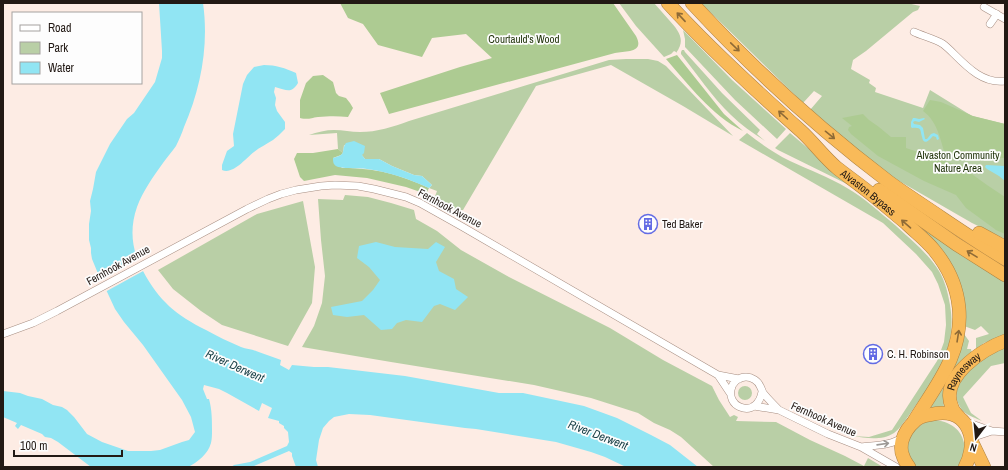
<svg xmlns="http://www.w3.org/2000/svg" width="1008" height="470" viewBox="0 0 1008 470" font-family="'Archivo Narrow',sans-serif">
	<rect width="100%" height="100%" fill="#fdece4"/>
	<!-- green -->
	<path fill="#b9cfa6" d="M619,3H654C659,9 664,14 669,20C679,31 686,40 676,53V52L674,51L671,54L664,57L636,26Z
		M701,3H920L921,4L907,3L920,6L918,10L913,12L866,51L853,60L851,69L870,80L869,83L876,88L875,92L923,108L930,90L972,116L1005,124V239L972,223L894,178L861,154L810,110L822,96L814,91L803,103Z
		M683,30L732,80L786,129L777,139L735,100L685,47V39Z
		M682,50H684L685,52L722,93L760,130L757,134L765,141C753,133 741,125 731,115C712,97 697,74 681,54V52Z
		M626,59H648L658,61L666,66L733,136L683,106L611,65L536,86L463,210L457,211L434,199L437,191L429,188L432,185L422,176L414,175L392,166L379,159H365L361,154L344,145L343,153L338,149L337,133L309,135C317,132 326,130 334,130C343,130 351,132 360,132C377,132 393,127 409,121L609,60Z
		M747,133C761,144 774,153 790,161C809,170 829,177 847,188C865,198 879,212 895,225C910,239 928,253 939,271C945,281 948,293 950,305C956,340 944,363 925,392C918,401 902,428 894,433C882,441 865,438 853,436L869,437L892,430L937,361L944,342L946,325L945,305L938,284L932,272L916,254L883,223L739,140Z
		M790,133L855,188L778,150L775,148Z
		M345,195L368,197L391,203L414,210L416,219L437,231L461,250L509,277L610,328L663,360L712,386L719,400L730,417L734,415L738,417L736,421L776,422L810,440L845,456L864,466L868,458L883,467H714L681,437L670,430L654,423L638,413L591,398L534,385L391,362L302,347L314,326L322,303L325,276L321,240L318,199L343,200Z
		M303,201L315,267L312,303L288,346L222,325L201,311L173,289L158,270L257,214Z
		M897,211L1005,281V335L984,343L976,349V338L989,334L981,326L975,330L964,326L962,296Z
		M964,334L969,341L967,349H971L972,354L943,396L944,407L929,410L945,385L954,367Z
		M1005,348V363L991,366L963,397L971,413L982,421C976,418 968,416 963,411C960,408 958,403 957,400C952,377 986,355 1005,348Z
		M738 393a7 7 0 1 1 14 0a7 7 0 1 1-14 0Z
		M931,420C946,420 961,427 964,443C965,446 966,449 965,452C964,457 961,462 959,467H914C912,462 909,457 908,452C906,436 917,425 931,420Z"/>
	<!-- forest -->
	<path fill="#adcb92" d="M340,3H613L636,36C645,53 626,51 615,53L389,114L380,93L460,67L492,58L466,34L432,38L422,57L378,45L363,24L348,18Z
		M677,55L724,114L743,131C711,115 689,85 666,59Z
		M323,75L333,82L336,93L339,96L346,98L350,103L353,108L348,117C338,116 329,116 318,117C310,118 309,120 300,118V100L306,83L313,76Z
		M930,100L941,102L973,116L1005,124V158L982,157L970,159L945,154C940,138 937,121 923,111Z
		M863,114L869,120L879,127L891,137H906V148L954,164L967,165L969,172L987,185L1005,197V234L996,230L966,208L956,195L924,181L878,156L851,134L848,130L849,127L852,126L842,118Z
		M338,149L343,153L341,155L333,158L342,168C376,168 398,174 429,188L426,194L406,187L367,178L335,175L304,181L300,177L294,159L297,153H313Z"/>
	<!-- water -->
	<path fill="#91e5f3" d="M159,3H203C209,45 201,88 184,127C182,133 179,140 176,146C172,152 167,157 163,163C153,177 143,191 137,207C129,230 132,251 143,271C159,301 176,315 206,330C217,336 229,342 241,347C246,349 251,349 256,351C264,354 273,357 281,360L280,365L289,370L292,365L314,367H328L405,376L499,393H523L584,406L617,418L651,435L670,445L698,467H626L605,457L591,452L556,442L476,429L465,428L370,415L349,414L334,417L329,421L323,428L319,440L316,460L318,467H296L292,456V453L289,451L254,466V467H231L234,465L250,462L287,446L289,442L288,432L284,428V426L279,423V421L268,418L272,408L262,403L259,411L227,393L219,389L204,385L203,389L207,399H209C212,410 212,420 212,430C212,434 212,439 211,443C208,454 198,462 188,467H91L58,442L51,438L45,437L42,434L21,425L18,429L15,426L17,423L3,417V391L20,393L28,396L42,399L53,405L62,407L67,410L74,417L87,434L102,442L128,451H151L160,450L182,442L189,440L195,432L191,417L182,400L143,345L124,322L115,309L102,281L99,276L92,259L91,253V248L89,240V224L91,211L90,201L93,189L96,172L110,144L127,119L134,113L155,82L162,58V51Z
		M264,65C276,65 285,68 296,73L298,83C291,94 287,90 275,87L274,92L276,98L275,105L277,111L285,122V129C281,133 277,137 273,140C267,144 260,147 254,152C246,158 233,175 222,170V165L227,151L234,146L233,134L243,84L247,75L254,67Z
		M913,118H915L919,119L924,118L925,119L919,122L915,121L913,122L914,124L920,125L923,128L925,139H927L931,134L934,133L938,135L939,139L937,140L936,137L933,136C930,139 924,147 922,137C920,130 922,127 912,128L911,127V122Z
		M354,141L365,146L364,153L362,155L365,159H379L392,166L414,175L422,176L432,185L429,188C409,179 389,172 367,169C360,168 340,169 336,166C333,164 333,161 333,158C348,154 340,152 346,143Z
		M986,165L1005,166V181L999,176L987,169L985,167Z
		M376,242L395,247L428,249L436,242L445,247L436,262L439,271L454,279L456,289L468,297L455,310L440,304L434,306L422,322L406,320L397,323L392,329L381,330L364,315L347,317L333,315L331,307L362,301L373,290L380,280L369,267L357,258L359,246Z"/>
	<!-- pier -->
	<path fill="#fdece4" d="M139,258L145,270L105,292L100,280Z"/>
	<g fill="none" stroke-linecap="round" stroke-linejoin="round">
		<!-- street casing -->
		<g stroke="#a78e82" stroke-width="8">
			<path id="street" d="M984,7L1005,19
				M990,24L997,14
				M914,32C923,36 935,39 943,44C947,47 951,51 954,54C968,68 984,84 1005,81
				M3,334L33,323L57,311L247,209L268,199L281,194L296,190L321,186L335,185L358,186L374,189L406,197L420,203L461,226L718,375L739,379
				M718,375L730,393
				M762,392C760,403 752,412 740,407C725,401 729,377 746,377C752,377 758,381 760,386C762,389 762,392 764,394C769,400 774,405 779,410
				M754,406L779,410L828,434L861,447L896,467
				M966,422L992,431L1005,432
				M971,438L992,431
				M861,447C875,445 891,446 903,437"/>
		</g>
		<!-- highway casing -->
		<g stroke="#ae8241" stroke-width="14">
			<g id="highway">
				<path id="s1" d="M668,3C710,49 755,90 801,131C814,143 824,157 837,168C850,178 863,187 876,198C886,206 896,215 906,223C915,232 926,240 934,250C948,267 957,287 959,308C963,354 937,384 914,421"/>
				<path d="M692,3C752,68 818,128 889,182C900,190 912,198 924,206C951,224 977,242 1005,259"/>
				<path d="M879,190L956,244L1005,275"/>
				<path d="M979,233L1005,247"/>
				<path id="s2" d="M959,417C956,414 953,411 952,407C939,378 982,349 1005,341"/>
				<path d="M971,440L984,467"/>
				<path d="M909,467C907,464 904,460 903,456C901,452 901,446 902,441C904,434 909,426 915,421C919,417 924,416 929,415C947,410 964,414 970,434C973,444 970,458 965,467"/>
			</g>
		</g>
		<!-- street -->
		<use href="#street" stroke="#fff" stroke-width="7"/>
		<!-- highway -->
		<use href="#highway" stroke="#f9ba59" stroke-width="13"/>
	</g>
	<!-- one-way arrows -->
	<defs><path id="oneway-shaft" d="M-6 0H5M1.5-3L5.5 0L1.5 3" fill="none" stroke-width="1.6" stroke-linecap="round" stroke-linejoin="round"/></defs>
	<g stroke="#8e6a36">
		<use href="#oneway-shaft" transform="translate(681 17) rotate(-133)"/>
		<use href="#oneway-shaft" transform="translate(735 47) rotate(44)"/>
		<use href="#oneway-shaft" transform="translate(783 115) rotate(-138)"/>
		<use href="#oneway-shaft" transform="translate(830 135) rotate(39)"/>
		<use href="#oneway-shaft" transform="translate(906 224) rotate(-139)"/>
		<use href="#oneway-shaft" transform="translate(972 254) rotate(-148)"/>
		<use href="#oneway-shaft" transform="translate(958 336) rotate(-81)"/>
	</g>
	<use stroke="#9c9895" href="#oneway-shaft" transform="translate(883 444) rotate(-8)"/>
	<!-- icons -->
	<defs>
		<g id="building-ring" transform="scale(1)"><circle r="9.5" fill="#fdfdfd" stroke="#636ce4" stroke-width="1.5"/><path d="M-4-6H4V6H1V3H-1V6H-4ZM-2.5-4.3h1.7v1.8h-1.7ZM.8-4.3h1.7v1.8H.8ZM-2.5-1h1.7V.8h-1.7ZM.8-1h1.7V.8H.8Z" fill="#636ce4"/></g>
	</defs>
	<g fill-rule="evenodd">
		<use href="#building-ring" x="648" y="224"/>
		<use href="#building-ring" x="873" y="354"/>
	</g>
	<g text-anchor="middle" stroke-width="3.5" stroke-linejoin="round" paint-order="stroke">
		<!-- park labels -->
		<g font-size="11" fill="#1e3107" stroke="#fdfdfd">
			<text x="524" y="43">Courtauld's Wood</text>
			<text x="958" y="159">Alvaston Community<tspan x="958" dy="13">Nature Area</tspan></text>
		</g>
		<!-- street labels -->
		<g font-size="11" fill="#221914" stroke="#fdfdfd">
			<text dy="4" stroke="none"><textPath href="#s1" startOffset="276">Alvaston Bypass</textPath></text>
			<text transform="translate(450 208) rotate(28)" y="4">Fernhook Avenue</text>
			<text transform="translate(118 265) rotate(-29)" y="4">Fernhook Avenue</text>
			<text dy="4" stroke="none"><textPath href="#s2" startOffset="53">Raynesway</textPath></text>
			<text transform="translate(824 419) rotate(24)" y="4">Fernhook Avenue</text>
		</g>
		<!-- poi labels -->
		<g font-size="11" fill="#221914" stroke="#fdfdfd" text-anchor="start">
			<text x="662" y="228">Ted Baker</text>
			<text x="887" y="358">C. H. Robinson</text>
		</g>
		<!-- water labels -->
		<g font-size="12" font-style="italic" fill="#173e45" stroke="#fdfdfd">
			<text transform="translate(235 366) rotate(24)" y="4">River Derwent</text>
			<text transform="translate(598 435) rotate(21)" y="4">River Derwent</text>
		</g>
	</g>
	<!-- border -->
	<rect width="1008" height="470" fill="none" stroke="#221914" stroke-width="8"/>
	<!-- legend -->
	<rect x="12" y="12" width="130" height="72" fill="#fdfdfd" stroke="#a5a2a0"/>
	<rect x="20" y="25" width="20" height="6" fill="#ffffff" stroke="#a5a2a0"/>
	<text x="48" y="32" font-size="12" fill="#221914">Road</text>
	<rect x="20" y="42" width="20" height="12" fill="#b9cfa6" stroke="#a5a2a0"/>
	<text x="48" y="52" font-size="12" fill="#221914">Park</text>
	<rect x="20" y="62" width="20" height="12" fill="#91e5f3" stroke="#a5a2a0"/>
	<text x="48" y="72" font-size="12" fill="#221914">Water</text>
	<!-- north arrow -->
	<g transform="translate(976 438) rotate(196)" stroke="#fdfdfd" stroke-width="3" paint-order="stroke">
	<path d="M0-3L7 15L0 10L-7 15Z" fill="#221914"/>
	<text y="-6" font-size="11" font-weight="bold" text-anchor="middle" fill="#221914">N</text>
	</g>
	<!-- scale -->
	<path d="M14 450v6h108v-6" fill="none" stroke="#221914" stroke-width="2"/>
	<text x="20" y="450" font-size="12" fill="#221914" stroke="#fdfdfd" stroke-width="3" paint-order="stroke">100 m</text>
</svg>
